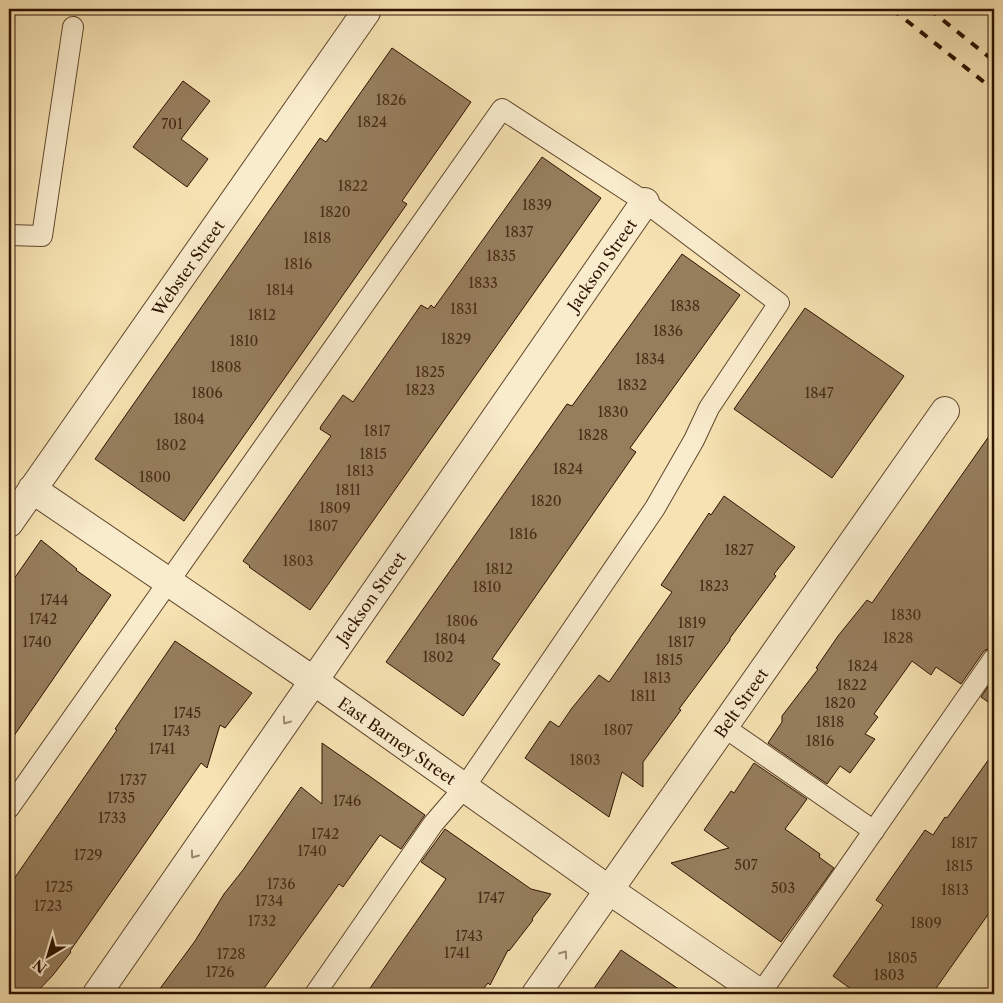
<svg xmlns="http://www.w3.org/2000/svg" width="1003" height="1003" viewBox="0 0 1003 1003" font-family="'Libre Caslon Text',serif">
	<rect width="100%" height="100%" fill="#f6e2b2"/>
	<filter id="stains"><feTurbulence type="fractalNoise" baseFrequency=".004" numOctaves="4"/><feColorMatrix values="0 0 0 0 .2 0 0 0 0 .09 0 0 0 0 .02 0 0 0 .5 -.17"/></filter>
	<radialGradient id="worn" r=".72"><stop offset=".6" stop-color="#630" stop-opacity="0"/><stop offset="1" stop-color="#630" stop-opacity=".3"/></radialGradient>
	<!-- building -->
	<path fill="#967e5d" stroke="#2e1200" d="M392,48L471,102L402,201L407,204L184,521L95,459L320,138L326,142Z
		M183,81L210,101L181,139L208,159L187,187L133,147Z
		M542,157L601,198L310,610L249,567L250,566L243,561L331,436L320,429L321,426L343,395L353,402L421,305L428,309L431,305L434,308Z
		M682,254L740,295L630,448L636,452L492,659L500,664L463,716L386,662L567,404L572,406Z
		M805,308L904,376L832,478L734,409Z
		M994,429V646L989,648L984,651L961,684L936,667L931,675L912,661L874,714L878,717L865,734L875,739L850,773L840,766L827,784L768,743L782,722V716L818,669L816,668L838,636L867,600L872,603Z
		M724,496L795,547L774,574L776,576L730,638V640L716,659L679,709L681,710L643,762V787L622,772L609,817L525,758L550,721L559,727L572,708L599,675L609,682L672,592L661,585L709,513L711,515Z
		M41,540L77,569L76,570L111,595L9,743V586Z
		M175,641L252,693L225,728L220,725L207,768L201,763L70,951L71,952L53,975L35,994H9V886L117,730L115,729Z
		M994,678V706L981,697Z
		M322,743L425,815L401,849L380,835L343,887L339,884L260,994H156L195,941L224,894L243,870L301,787L322,804Z
		M994,752V906L932,994H858L833,976L883,905L876,900L925,830L933,835L945,817L947,818Z
		M754,763L807,799L785,829L820,854L819,857L834,868L781,942L671,863L729,848L704,830L731,791L734,793Z
		M445,829L531,889L551,894L532,919L533,920L509,951L508,950L490,985L488,983L479,994H366L446,879L421,862Z
		M621,950L686,994H590Z"/>
	<g fill="none" stroke-linecap="round" stroke-linejoin="round">
		<!-- lane casing -->
		<g stroke="#60462c" stroke-width="22">
			<path id="lane" d="M9,235L42,236L73,27
				M724,727L874,831
				M9,808L502,109L645,202L779,303L709,408L694,440L655,508L464,788L433,824L315,994
				M760,994L994,658"/>
		</g>
		<!-- street casing -->
		<g stroke="#60462c" stroke-width="30">
			<path id="street" d="M32,489L314,681L609,890L761,994
				M9,523L366,12
				M97,994L645,202
				M536,994L945,411"/>
		</g>
		<!-- lane -->
		<use href="#lane" stroke="#f9eccd" stroke-width="20"/>
		<!-- street -->
		<use href="#street" stroke="#f9eccd" stroke-width="28"/>
		<!-- rail -->
		<path stroke="#2e1200" stroke-width="4" stroke-dasharray="9 9" stroke-linecap="butt" d="M892,9L994,90
			M929,9L994,61"/>
	</g>
	<!-- one-way arrows -->
	<defs><path id="oneway-chevron" d="M-2-3.5L2.5 0L-2 3.5" fill="none" stroke-width="1.6" stroke-linecap="round" stroke-linejoin="round" transform="scale(1.25)"/></defs>
	<g stroke="#9e8a71">
		<use href="#oneway-chevron" transform="translate(286 721) rotate(125)"/>
		<use href="#oneway-chevron" transform="translate(194 855) rotate(125)"/>
		<use href="#oneway-chevron" transform="translate(564 954) rotate(-55)"/>
	</g>
	<g text-anchor="middle" stroke-width="4" stroke-linejoin="round" paint-order="stroke">
		<!-- number labels -->
		<g font-size="14" fill="#482d17">
			<text x="391" y="105">1826</text>
			<text x="372" y="127">1824</text>
			<text x="172" y="129">701</text>
			<text x="353" y="191">1822</text>
			<text x="537" y="210">1839</text>
			<text x="335" y="217">1820</text>
			<text x="519" y="237">1837</text>
			<text x="317" y="243">1818</text>
			<text x="501" y="261">1835</text>
			<text x="298" y="269">1816</text>
			<text x="483" y="288">1833</text>
			<text x="280" y="295">1814</text>
			<text x="685" y="311">1838</text>
			<text x="464" y="314">1831</text>
			<text x="262" y="320">1812</text>
			<text x="668" y="336">1836</text>
			<text x="456" y="344">1829</text>
			<text x="244" y="346">1810</text>
			<text x="650" y="364">1834</text>
			<text x="226" y="372">1808</text>
			<text x="430" y="377">1825</text>
			<text x="632" y="390">1832</text>
			<text x="420" y="395">1823</text>
			<text x="207" y="398">1806</text>
			<text x="819" y="398">1847</text>
			<text x="613" y="417">1830</text>
			<text x="189" y="424">1804</text>
			<text x="377" y="436">1817</text>
			<text x="593" y="440">1828</text>
			<text x="171" y="450">1802</text>
			<text x="373" y="459">1815</text>
			<text x="568" y="474">1824</text>
			<text x="360" y="476">1813</text>
			<text x="155" y="482">1800</text>
			<text x="348" y="495">1811</text>
			<text x="546" y="506">1820</text>
			<text x="335" y="513">1809</text>
			<text x="323" y="531">1807</text>
			<text x="523" y="539">1816</text>
			<text x="739" y="555">1827</text>
			<text x="298" y="566">1803</text>
			<text x="499" y="574">1812</text>
			<text x="714" y="591">1823</text>
			<text x="487" y="592">1810</text>
			<text x="54" y="605">1744</text>
			<text x="906" y="620">1830</text>
			<text x="43" y="624">1742</text>
			<text x="462" y="626">1806</text>
			<text x="692" y="628">1819</text>
			<text x="898" y="643">1828</text>
			<text x="450" y="644">1804</text>
			<text x="37" y="647">1740</text>
			<text x="681" y="647">1817</text>
			<text x="438" y="662">1802</text>
			<text x="669" y="665">1815</text>
			<text x="863" y="671">1824</text>
			<text x="657" y="683">1813</text>
			<text x="852" y="690">1822</text>
			<text x="643" y="701">1811</text>
			<text x="840" y="708">1820</text>
			<text x="187" y="718">1745</text>
			<text x="830" y="727">1818</text>
			<text x="618" y="735">1807</text>
			<text x="176" y="736">1743</text>
			<text x="820" y="746">1816</text>
			<text x="162" y="754">1741</text>
			<text x="585" y="765">1803</text>
			<text x="133" y="785">1737</text>
			<text x="121" y="803">1735</text>
			<text x="347" y="806">1746</text>
			<text x="112" y="823">1733</text>
			<text x="325" y="839">1742</text>
			<text x="964" y="848">1817</text>
			<text x="312" y="856">1740</text>
			<text x="88" y="860">1729</text>
			<text x="746" y="870">507</text>
			<text x="959" y="871">1815</text>
			<text x="281" y="889">1736</text>
			<text x="59" y="892">1725</text>
			<text x="783" y="893">503</text>
			<text x="955" y="895">1813</text>
			<text x="491" y="903">1747</text>
			<text x="269" y="906">1734</text>
			<text x="48" y="911">1723</text>
			<text x="262" y="926">1732</text>
			<text x="926" y="928">1809</text>
			<text x="469" y="941">1743</text>
			<text x="457" y="958">1741</text>
			<text x="231" y="959">1728</text>
			<text x="902" y="963">1805</text>
			<text x="220" y="977">1726</text>
			<text x="889" y="980">1803</text>
		</g>
		<!-- street labels -->
		<g font-size="16" fill="#2e1200" stroke="#f9eccd">
			<text transform="translate(602 265) rotate(-55)" y="6">Jackson Street</text>
			<text transform="translate(188 268) rotate(-55)" y="6">Webster Street</text>
			<text transform="translate(371 598) rotate(-55)" y="6">Jackson Street</text>
			<text transform="translate(741 703) rotate(-55)" y="6">Belt Street</text>
			<text transform="translate(397 741) rotate(35)" y="6">East Barney Street</text>
		</g>
	</g>
	<!-- margin -->
	<rect width="1003" height="1003" fill="none" stroke="#f6e2b2" stroke-width="30"/>
	<rect x="10" y="10" width="983" height="983" fill="none" stroke="#2e1200" stroke-width="2.5"/>
	<rect x="15" y="15" width="973" height="973" fill="none" stroke="#2e1200"/>
	<!-- north arrow -->
	<g transform="translate(48 956) rotate(218)" stroke="#f9eccd" stroke-width="4" paint-order="stroke">
	<path d="M0-4L9 19L0 12L-9 19Z" fill="#2e1200"/>
	<text y="-8" font-size="14" font-weight="bold" text-anchor="middle" fill="#2e1200">N</text>
	</g>
	<rect width="100%" height="100%" filter="url(#stains)"/>
	<rect width="100%" height="100%" fill="url(#worn)"/>
</svg>
